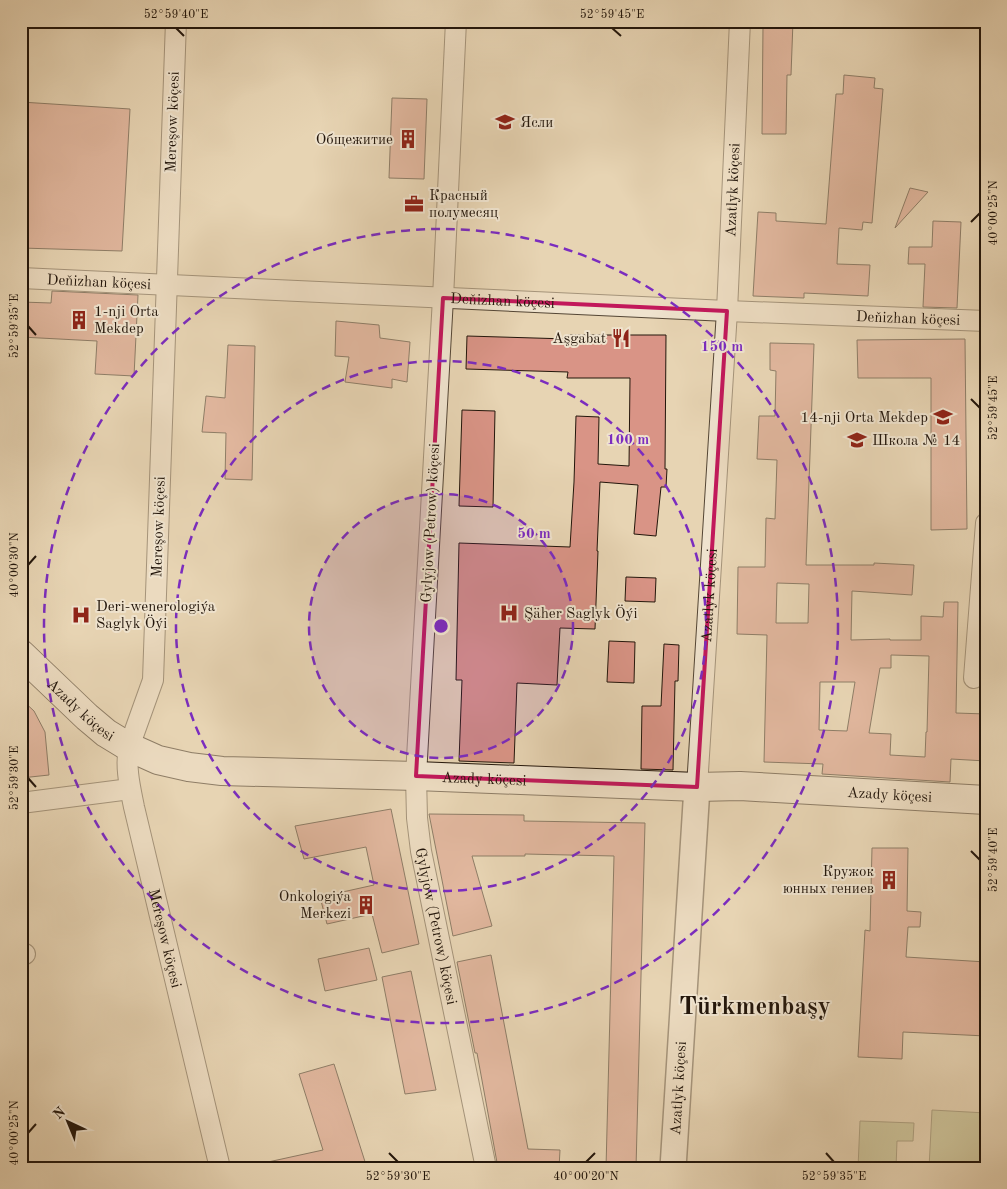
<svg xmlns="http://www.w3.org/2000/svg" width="1007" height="1189" viewBox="0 0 1007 1189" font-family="'Old Standard TT',serif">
	<rect width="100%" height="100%" fill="#e7d4b3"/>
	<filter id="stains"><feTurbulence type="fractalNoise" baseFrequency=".004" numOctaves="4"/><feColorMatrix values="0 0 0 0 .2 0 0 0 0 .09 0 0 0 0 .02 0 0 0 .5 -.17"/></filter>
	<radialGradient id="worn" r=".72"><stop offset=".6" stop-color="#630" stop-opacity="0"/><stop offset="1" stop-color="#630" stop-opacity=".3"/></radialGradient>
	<!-- green -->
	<path fill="#b7bc8b" stroke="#6d694b" d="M932,1110L986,1113V1168H929Z
		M860,1121L914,1123L913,1141H897L896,1168H858Z"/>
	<!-- building -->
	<path fill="#d99486" stroke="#23160b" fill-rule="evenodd" d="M775,21H793L791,75H787L786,134H762L763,26L775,27Z
		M844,75L875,78L874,88L883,89L872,223L863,222L862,230L839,228L837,264L870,265L868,296L804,293V298L753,296L758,212L776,213V221L826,224L836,94H843Z
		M392,98L427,99L424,179L389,178Z
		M21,102L130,109L122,251L21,248Z
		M910,188L928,192L895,228Z
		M933,221L961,222L957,308L923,307L925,264H908L909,247H932Z
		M52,291L138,295L134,376L95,374L97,341L21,337V302L51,303Z
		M336,321L379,325L380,338L410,342L407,382L392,379V388L345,382L349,357L335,356Z
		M568,335H666L665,469H667L666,487H661L656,536L634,534L638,485L600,482L597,551H598L595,629L560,628L557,685L517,683L514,763L459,761L462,680H456L459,543L570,547L574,482L576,416L599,417L598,464L629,466L630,378H567L568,372L466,369L467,336L568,339Z
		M965,339L967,529L931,530V378H858L857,340Z
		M770,343L814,344L806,565H874V563L914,565L912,595L852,591L851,640L890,639V640H921V616L943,617L944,602H958L956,713L986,714V761L951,759L950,782L822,774L823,764L764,762L767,635L737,634L738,567H765L766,518L775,519L777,460L757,459L759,416H775L776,371L770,370ZM777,583L809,584L808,623H776ZM891,655L929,656L927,732H926L925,757L890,755L891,734L869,733L880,668H891ZM820,682H855L847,731L819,730Z
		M228,345L255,346L252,480L225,479L226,433L202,432L206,396L225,398Z
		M462,410L495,411L493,507L459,506Z
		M626,577L656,578L655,602L625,601Z
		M609,641L635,642L634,683L607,682Z
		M664,644L679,645L678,681H675L673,770L641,769L642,706H661Z
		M21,699L34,711L45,732L49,775L21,778Z
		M391,809L419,944L382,953L372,914L327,924L320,897L374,885L366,847L304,859L295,826Z
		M429,814L524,815V821L645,823L636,1168H606L614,856L525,854V856H472L492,926L453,936Z
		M872,848H908L907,911L921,912L920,927H908L906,957L986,962V1036L903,1032L902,1059L858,1057L865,930L870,931Z
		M369,948L377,980L325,991L318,959Z
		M491,955L528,1149L560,1150L559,1168H498L477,1053H475L457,962Z
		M411,971L436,1090L405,1094L382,977Z
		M334,1064L367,1168H269L268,1162L323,1150L299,1074Z"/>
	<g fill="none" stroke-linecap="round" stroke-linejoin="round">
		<!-- minor casing -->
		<g stroke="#544635" stroke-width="22">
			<g id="minor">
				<path id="s1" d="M176,21L153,680L129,747C125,767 130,787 134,807L220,1168"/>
				<path id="s2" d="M456,21L443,298L416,776L417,818L421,851L486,1168"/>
				<path id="s3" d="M21,278L727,311L986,321"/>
				<path d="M974,678L986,523"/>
				<path id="s4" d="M697,787L727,311L740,21"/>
				<path d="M21,803L130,789"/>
				<path d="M21,954H25"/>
			</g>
		</g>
		<!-- tertiary casing -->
		<g stroke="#544635" stroke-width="28">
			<g id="tertiary">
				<path id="s5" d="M673,1168L697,787"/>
			</g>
		</g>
		<!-- secondary casing -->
		<g stroke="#23160b" stroke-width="30">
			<g id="secondary">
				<path id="s6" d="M21,654L87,717L106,733L129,747L158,760L189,767L222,771L416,776L697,787L740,786L986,800"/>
			</g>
		</g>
		<!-- minor -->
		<use href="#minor" stroke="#efe3ce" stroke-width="20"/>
		<!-- tertiary -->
		<use href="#tertiary" stroke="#efe3ce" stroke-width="25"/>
		<!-- secondary -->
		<use href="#secondary" stroke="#efe3ce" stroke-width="28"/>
	</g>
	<!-- marked area -->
	<path d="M0 0H1007V1189H0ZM443,298L727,311L697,787L416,776Z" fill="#e7d4b3" fill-opacity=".55" fill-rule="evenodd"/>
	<path fill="none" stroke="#c2185b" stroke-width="4" stroke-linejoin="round" d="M443,298L727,311L697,787L416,776Z"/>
	<!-- ticks -->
	<path fill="none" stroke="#23160b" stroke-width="2" d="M176,28L184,36M612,28L621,36M971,222L980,213M28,326L36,335M971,399L980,408M28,565L36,556M28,778L36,787M971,851L980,860M28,1133L36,1124M389,1153L398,1162M826,1153L834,1162M586,1162L595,1153"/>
	<!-- distance rings -->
	<circle cx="441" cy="626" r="132" fill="#7b2cbf" fill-opacity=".12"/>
	<g fill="none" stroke="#7b2cbf" stroke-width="2.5" stroke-dasharray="9 6">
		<circle cx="441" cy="626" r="132"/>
		<circle cx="441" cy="626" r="265"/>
		<circle cx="441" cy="626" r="397"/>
	</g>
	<!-- icons -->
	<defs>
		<g id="school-bare" transform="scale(1.5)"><path d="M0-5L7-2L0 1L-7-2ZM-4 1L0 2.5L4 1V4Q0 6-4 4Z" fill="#8f2418" stroke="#efe3ce" stroke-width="2.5" paint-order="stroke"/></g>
		<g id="building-bare" transform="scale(1.5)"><path d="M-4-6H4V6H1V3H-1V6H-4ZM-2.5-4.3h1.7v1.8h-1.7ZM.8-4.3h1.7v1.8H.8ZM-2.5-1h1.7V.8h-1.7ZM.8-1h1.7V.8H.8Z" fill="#8f2418" stroke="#efe3ce" stroke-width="2.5" paint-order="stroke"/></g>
		<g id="office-bare" transform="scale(1.5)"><path d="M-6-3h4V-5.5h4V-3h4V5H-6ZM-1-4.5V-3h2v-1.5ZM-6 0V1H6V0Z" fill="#8f2418" stroke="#efe3ce" stroke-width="2.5" paint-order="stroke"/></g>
		<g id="restaurant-bare" transform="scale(1.5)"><path d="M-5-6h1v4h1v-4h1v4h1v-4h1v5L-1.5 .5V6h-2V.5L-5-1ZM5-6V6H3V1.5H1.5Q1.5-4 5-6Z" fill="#8f2418" stroke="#efe3ce" stroke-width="2.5" paint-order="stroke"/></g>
		<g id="hospital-bare" transform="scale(1.5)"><path d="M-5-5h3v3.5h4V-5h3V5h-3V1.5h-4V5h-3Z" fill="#8f2418" stroke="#efe3ce" stroke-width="2.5" paint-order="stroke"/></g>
	</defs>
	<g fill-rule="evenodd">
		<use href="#school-bare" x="505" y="122"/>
		<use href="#building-bare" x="408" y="139"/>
		<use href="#office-bare" x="414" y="204"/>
		<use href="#building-bare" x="79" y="320"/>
		<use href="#restaurant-bare" x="621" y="338"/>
		<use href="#school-bare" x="943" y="417"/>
		<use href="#school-bare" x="857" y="440"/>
		<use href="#hospital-bare" x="509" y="613"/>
		<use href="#hospital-bare" x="81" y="615"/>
		<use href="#building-bare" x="889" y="880"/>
		<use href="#building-bare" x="366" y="905"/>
	</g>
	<g text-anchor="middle" stroke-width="4" stroke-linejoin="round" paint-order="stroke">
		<!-- street labels -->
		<g font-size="15" fill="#23160b" stroke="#efe3ce">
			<text transform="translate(172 122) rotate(-88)" y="5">Mereşow köçesi</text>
			<text dy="5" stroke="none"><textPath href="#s4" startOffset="598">Azatlyk köçesi</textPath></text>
			<text dy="5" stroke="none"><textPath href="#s3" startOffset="78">Deňizhan köçesi</textPath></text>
			<text dy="5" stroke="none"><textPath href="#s3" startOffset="482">Deňizhan köçesi</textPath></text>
			<text dy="5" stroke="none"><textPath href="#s3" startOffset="888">Deňizhan köçesi</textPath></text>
			<text transform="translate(430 523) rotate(-87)" y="5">Gylyjow (Petrow) köçesi</text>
			<text transform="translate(158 527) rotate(-88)" y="5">Mereşow köçesi</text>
			<text dy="5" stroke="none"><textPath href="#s4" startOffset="192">Azatlyk köçesi</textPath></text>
			<text dy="5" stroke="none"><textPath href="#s6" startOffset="82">Azady köçesi</textPath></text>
			<text dy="5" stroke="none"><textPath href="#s6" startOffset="502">Azady köçesi</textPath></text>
			<text dy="5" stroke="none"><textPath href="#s6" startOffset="908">Azady köçesi</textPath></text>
			<text dy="5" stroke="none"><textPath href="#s2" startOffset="908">Gylyjow (Petrow) köçesi</textPath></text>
			<text dy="5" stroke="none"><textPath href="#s1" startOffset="926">Mereşow köçesi</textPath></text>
			<text dy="5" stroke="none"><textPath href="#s5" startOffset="80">Azatlyk köçesi</textPath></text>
		</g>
		<!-- poi labels -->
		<g font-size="15" fill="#23160b" stroke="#efe3ce" text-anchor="start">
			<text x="520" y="127">Ясли</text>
			<text x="393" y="144" text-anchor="end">Общежитие</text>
			<text x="429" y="200">Красный<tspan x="429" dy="17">полумесяц</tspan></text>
			<text x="94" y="316">1-nji Orta<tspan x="94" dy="17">Mekdep</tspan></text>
			<text x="606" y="343" text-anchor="end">Aşgabat</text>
			<text x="928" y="422" text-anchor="end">14-nji Orta Mekdep</text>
			<text x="872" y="445">Школа № 14</text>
			<text x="96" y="611">Deri-wenerologiýa<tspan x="96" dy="17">Saglyk Öýi</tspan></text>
			<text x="524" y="618">Şäher Saglyk Öýi</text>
			<text x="874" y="876" text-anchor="end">Кружок<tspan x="874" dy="17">юнных гениев</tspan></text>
			<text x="351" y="901" text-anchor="end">Onkologiýa<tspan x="351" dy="17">Merkezi</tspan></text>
		</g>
		<!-- town labels -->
		<g font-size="25" font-weight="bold" fill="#23160b" stroke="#efe3ce">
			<text x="755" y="1014">Türkmenbaşy</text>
		</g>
	</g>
	<circle cx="441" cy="626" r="8" fill="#7b2cbf" stroke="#efe3ce" stroke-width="2.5"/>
	<g font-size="15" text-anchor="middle" font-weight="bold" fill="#7b2cbf" stroke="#efe3ce" stroke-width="4" stroke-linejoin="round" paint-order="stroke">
		<text x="722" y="351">150 m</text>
		<text x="628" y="444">100 m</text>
		<text x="534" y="538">50 m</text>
	</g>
	<!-- margin -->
	<rect width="1007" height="1189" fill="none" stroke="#e7d4b3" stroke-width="55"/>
	<!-- north arrow -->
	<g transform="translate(68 1122) rotate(316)" stroke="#efe3ce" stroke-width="4" paint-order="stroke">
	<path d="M0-4L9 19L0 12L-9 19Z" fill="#23160b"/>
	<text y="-8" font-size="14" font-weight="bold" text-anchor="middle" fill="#23160b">N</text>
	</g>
	<rect x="28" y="28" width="952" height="1134" fill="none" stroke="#23160b" stroke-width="2"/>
	<g font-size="12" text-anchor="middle" fill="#23160b">
		<text x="176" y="18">52°59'40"E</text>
		<text x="612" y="18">52°59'45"E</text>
		<text transform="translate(993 213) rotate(-90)" y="4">40°00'25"N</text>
		<text transform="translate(14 326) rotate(-90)" y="4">52°59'35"E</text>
		<text transform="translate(993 408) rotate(-90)" y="4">52°59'45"E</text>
		<text transform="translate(14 565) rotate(-90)" y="4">40°00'30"N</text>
		<text transform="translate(14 778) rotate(-90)" y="4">52°59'30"E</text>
		<text transform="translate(993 860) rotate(-90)" y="4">52°59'40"E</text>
		<text transform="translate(14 1133) rotate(-90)" y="4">40°00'25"N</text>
		<text x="398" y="1180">52°59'30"E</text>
		<text x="586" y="1180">40°00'20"N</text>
		<text x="834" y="1180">52°59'35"E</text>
	</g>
	<rect width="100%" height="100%" filter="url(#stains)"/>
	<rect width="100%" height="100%" fill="url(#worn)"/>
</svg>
